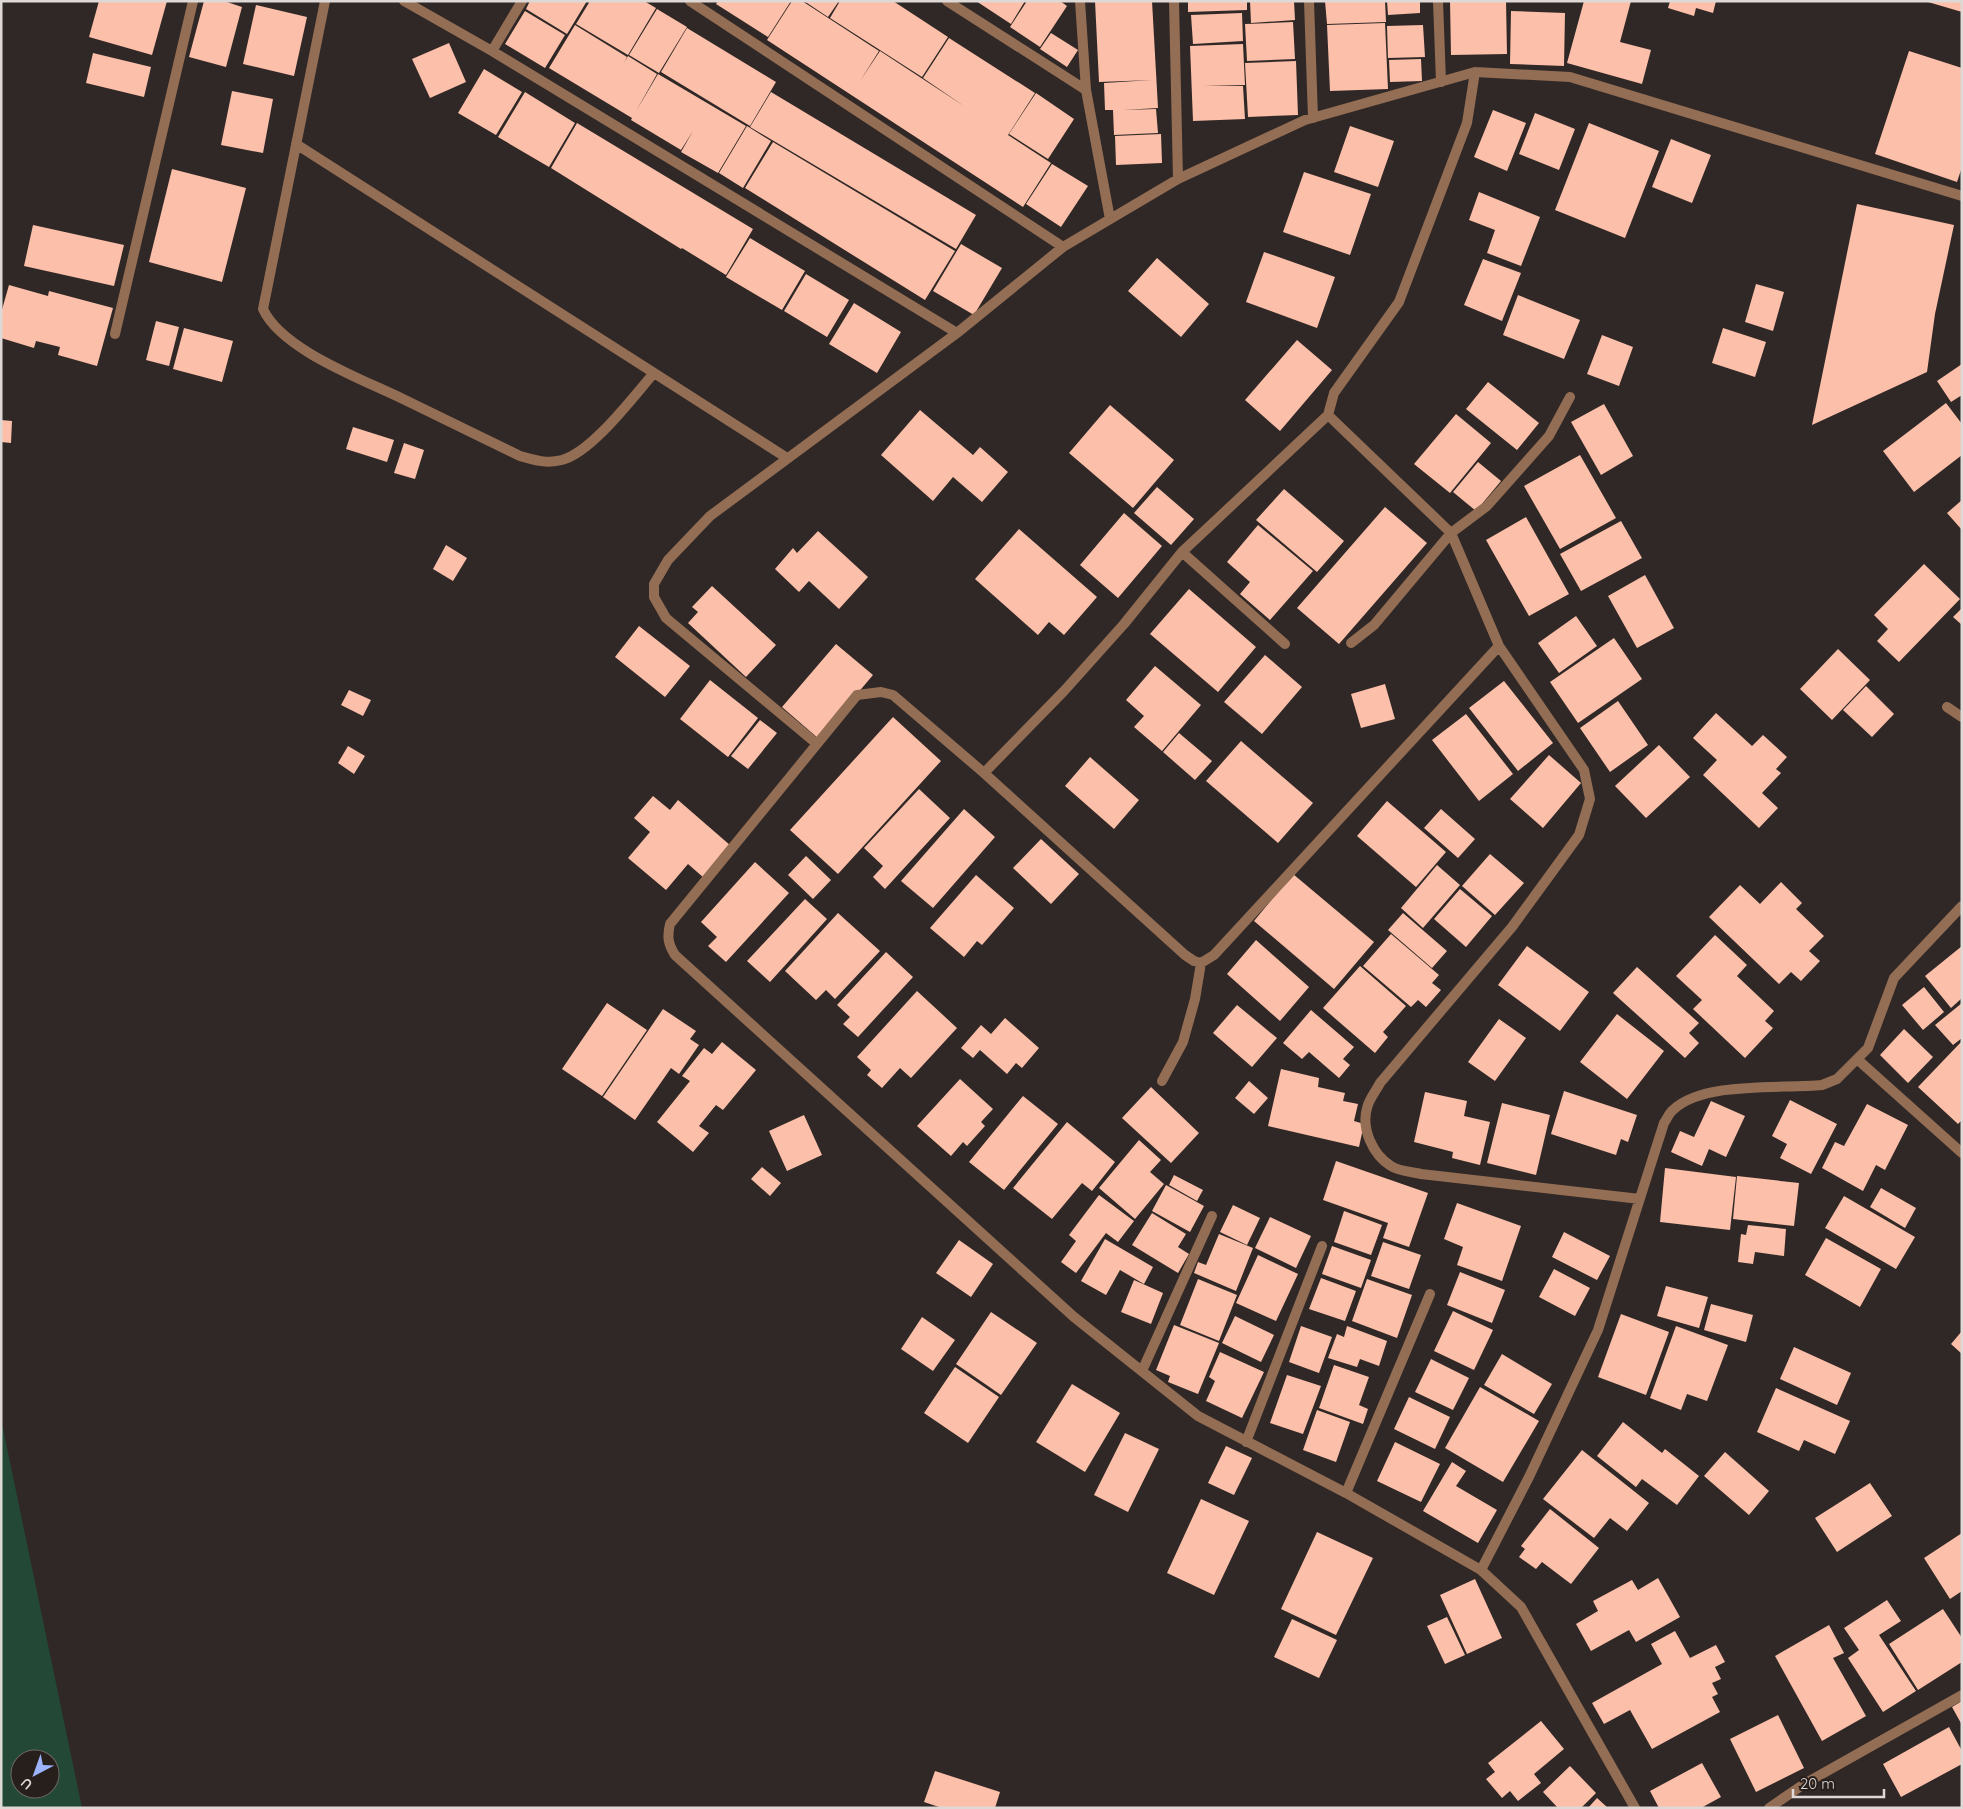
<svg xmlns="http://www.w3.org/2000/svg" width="1963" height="1809" viewBox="0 0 1963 1809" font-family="Quicksand,sans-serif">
	<rect width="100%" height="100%" fill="#302826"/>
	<!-- green -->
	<path fill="#234836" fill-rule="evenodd" d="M1,1419L82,1808H1ZM20,1759H50V1789H20Z"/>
	<!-- building -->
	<path fill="#fcbfa9" d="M99,1H167L152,55L89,37Z
		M204,1H224L242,7L226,67L189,57Z
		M530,1H587L567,34L526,9Z
		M590,1H644L656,8L628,55L576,24Z
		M718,1H791L768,37L716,4Z
		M792,1H802L879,51L860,81L880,51L964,106L923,78L949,38L1035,93L1008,135L1051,163L1023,207L767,40Z
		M804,1H839L828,17Z
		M840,1H893L948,37L922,77L830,18Z
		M976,1H1025L1011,24Z
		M1027,1H1060L1067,6L1040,47L1010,27Z
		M1095,1H1152L1158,108L1123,110L1156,109L1158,133L1114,135L1113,110H1105L1104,83L1152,80L1099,82Z
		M1188,1H1247V10L1188,12Z
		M1250,1H1294L1295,20L1251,23Z
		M1325,1H1385L1386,22L1327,24Z
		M1387,1H1420V13L1388,15Z
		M1450,1H1506L1507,54L1451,55Z
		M1584,1H1631L1620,42L1651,50L1642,84L1567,63Z
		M1670,1H1716L1713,13L1696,8L1694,16L1668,8Z
		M1962,1V12L1928,2L1929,1Z
		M256,5L307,17L294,76L243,64Z
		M657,9L687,27L659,73L629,55Z
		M525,11L565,35L545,68L505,44Z
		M1511,11L1565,13L1564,66L1510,64Z
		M1242,13L1243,41L1193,44L1191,15Z
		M1293,22L1295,59L1247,61L1245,24Z
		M1385,23L1388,89L1330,91L1327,25Z
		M575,25L627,57L624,63L628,56L657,74L635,113L658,74L746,126L718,173L681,152L693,131L681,150L631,120L632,118L549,68Z
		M1423,25L1425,57L1388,58L1387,26Z
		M687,28L776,82L750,126L661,72Z
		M1051,33L1078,50L1067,67L1040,49Z
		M449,43L466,82L430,98L412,59Z
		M1243,44L1245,85L1204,86H1243L1245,119L1193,121L1190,46Z
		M1909,51L1962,68V167L1957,182L1875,154Z
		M93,53L151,67L144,97L86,83Z
		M1421,59L1422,81L1390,82L1389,60Z
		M1296,61L1298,115L1248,117L1245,63Z
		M484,69L522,92L496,135L458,113Z
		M232,91L273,99L263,153L221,145Z
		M525,92L575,123L549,167L498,137Z
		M771,92L976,215L956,249L750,127Z
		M1036,93L1074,119L1048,159L1009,134Z
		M1493,110L1526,123L1507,171L1474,157Z
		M1535,113L1575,129L1559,170L1519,154Z
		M577,123L753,229L726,275L682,248L681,249L551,168Z
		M1589,123L1659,151L1625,238L1555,210Z
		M747,126L771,141L743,188L719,173Z
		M1350,126L1394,141L1378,187L1334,172Z
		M1161,134L1162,163L1116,165L1115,136Z
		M1671,139L1711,155L1692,203L1652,187Z
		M773,142L955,251L925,300L745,188Z
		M1052,164L1088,186L1061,227L1026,204Z
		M172,169L246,188L222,282L149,262Z
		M1304,172L1371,194L1350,255L1283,232Z
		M1479,192L1540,217L1521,266L1487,253L1495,230L1469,220Z
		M1857,204L1954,225L1935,314L1927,372L1812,425Z
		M33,225L124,245L114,286L24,266Z
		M750,238L805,271L782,310L726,277Z
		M961,244L1002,268L974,315L933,291Z
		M1264,252L1335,277L1317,328L1246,302Z
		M1157,258L1209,304L1181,337L1128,291Z
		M1483,259L1521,273L1502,321L1464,305Z
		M806,274L849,300L827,337L784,311Z
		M1756,284L1784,292L1773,331L1745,322Z
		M9,285L48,296L49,291L113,308L97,366L58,355L60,347L36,341L34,348L1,338V313Z
		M1518,295L1580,320L1564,359L1503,335Z
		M854,303L901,332L877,373L829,344Z
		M156,321L179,327L169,366L146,360Z
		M184,328L233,341L222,382L173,369Z
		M1723,328L1766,342L1755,377L1712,363Z
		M1602,335L1633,347L1619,386L1587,374Z
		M1297,340L1332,370L1280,431L1245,400Z
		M1962,364V395L1951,402L1937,381Z
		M1488,382L1539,423L1517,450L1466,409Z
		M1946,403L1962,424V455L1914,492L1883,451Z
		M1604,404L1633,456L1601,475L1571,422Z
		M1110,405L1174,460L1133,508L1069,453Z
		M920,410L973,455L980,447L1008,472L982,502L953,477L933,501L881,455Z
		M1456,414L1491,443L1450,493L1414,464Z
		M1,420L12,421L11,443L1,442Z
		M353,427L394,440L387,462L346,449Z
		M404,443L424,450L415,479L394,473Z
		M1580,455L1616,518L1560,549L1524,486Z
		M1478,462L1501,481L1476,511L1453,492Z
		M1157,487L1194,519L1171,545L1134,513Z
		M1284,489L1344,541L1317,572L1256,520Z
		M1962,500V530L1947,513Z
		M1385,507L1427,543L1339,644L1297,608Z
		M1124,513L1162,546L1118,598L1080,565Z
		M1526,517L1569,594L1529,616L1486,540Z
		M1621,521L1642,558L1581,591L1560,554Z
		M1258,525L1313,571L1270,620L1240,594L1250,582L1227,562Z
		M1019,529L1097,597L1064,635L1049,622L1038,635L975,579Z
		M818,531L868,577L839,609L809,581L799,592L775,569L793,548L797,553Z
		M446,545L467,558L453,581L433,569Z
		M1924,564L1960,599L1899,662L1877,641L1888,629L1874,615Z
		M1645,575L1674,628L1637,648L1608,596Z
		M712,586L776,645L746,677L688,623L698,612L692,607Z
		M1189,589L1256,647L1218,692L1150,634Z
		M1962,608V625L1953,617Z
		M1576,616L1597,646L1559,673L1538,643Z
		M639,626L690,666L665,697L615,657Z
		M1614,638L1642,679L1578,723L1550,682Z
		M836,644L873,675L819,739L782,707Z
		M1838,649L1870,680L1832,720L1800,689Z
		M1265,655L1302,687L1262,734L1224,702Z
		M1155,666L1201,705L1162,751L1134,727L1144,716L1126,700Z
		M710,680L758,718L728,757L680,719Z
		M1504,681L1553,743L1518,771L1469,708Z
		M1385,684L1395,719L1361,728L1351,694Z
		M1866,686L1894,714L1872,737L1843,710Z
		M349,690L371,700L363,716L341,705Z
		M1618,701L1648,745L1610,772L1580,728Z
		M1716,713L1752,746L1763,735L1787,757L1776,769L1781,773L1762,793L1778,808L1759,828L1703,775L1717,760L1693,738Z
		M1466,714L1513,774L1479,801L1432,740Z
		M893,717L941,761L838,874L790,830Z
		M760,720L777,733L748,769L731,756Z
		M1179,733L1212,761L1195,780L1163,752Z
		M1241,741L1313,803L1278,843L1206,781Z
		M1659,745L1690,777L1646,818L1615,786Z
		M348,746L365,756L354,774L338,763Z
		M1549,755L1581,783L1543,828L1510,799Z
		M1090,757L1139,800L1114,829L1065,786Z
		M919,789L950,818L885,889L873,877L883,866L864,848Z
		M653,796L670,810L678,800L731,846L704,878L688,864L666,890L628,858L650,832L634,818Z
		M1387,801L1446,852L1416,887L1357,836Z
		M964,809L995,837L933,908L901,881Z
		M1441,809L1475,839L1458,858L1424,828Z
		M1041,839L1079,874L1051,904L1013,868Z
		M1490,854L1524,883L1495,915L1462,886Z
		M806,856L831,880L813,899L788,875Z
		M755,862L789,893L726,962L708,946L717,937L701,922Z
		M1437,865L1460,885L1423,928L1401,908Z
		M1293,874L1374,942L1334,989L1254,921Z
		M976,875L1014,908L982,945L977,941L964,957L930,928Z
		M1781,882L1802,903L1796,909L1824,936L1809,951L1820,961L1801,981L1791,972L1779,984L1709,917L1740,885L1760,904Z
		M1460,889L1492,916L1466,947L1434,919Z
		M805,899L827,919L770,982L747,961Z
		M838,913L880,951L835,999L826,990L816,1000L785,971Z
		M1403,913L1447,951L1432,968L1388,930Z
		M1391,934L1439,975L1432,983L1441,990L1426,1007L1418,1000L1411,1007L1363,966Z
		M1715,935L1747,965L1737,976L1774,1011L1765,1021L1773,1028L1745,1058L1693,1009L1702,1000L1676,976Z
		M1256,940L1309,987L1280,1021L1227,974Z
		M1527,946L1589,992L1560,1031L1498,985Z
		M1962,946V998L1951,1008L1925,976Z
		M886,952L913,977L858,1037L843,1024L850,1017L837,1005Z
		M1360,966L1406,1006L1383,1032L1388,1037L1375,1053L1323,1008Z
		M1637,967L1699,1023L1689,1033L1699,1043L1685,1058L1613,993Z
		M1924,987L1944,1012L1923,1030L1902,1005Z
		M917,991L957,1028L911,1078L900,1068L882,1088L867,1075L871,1070L857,1057Z
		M607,1003L647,1030L602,1096L562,1069Z
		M1962,1003V1038L1953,1045L1935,1025Z
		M1237,1005L1277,1038L1252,1067L1213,1033Z
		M663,1009L696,1031L690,1039L699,1045L679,1074L671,1068L635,1120L603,1097Z
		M1311,1010L1354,1047L1343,1059L1350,1065L1339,1078L1309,1052L1302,1059L1283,1043Z
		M1617,1014L1664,1051L1627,1099L1580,1062Z
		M1005,1018L1039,1048L1022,1068L1016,1063L1007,1074L980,1050L973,1058L961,1048L981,1025L991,1034Z
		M1499,1019L1526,1038L1495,1081L1468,1062Z
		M1904,1029L1933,1057L1908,1083L1880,1055Z
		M1962,1041V1120L1958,1124L1918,1087Z
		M722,1042L756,1070L723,1110L716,1105L699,1126L709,1133L693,1152L657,1122L690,1081L682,1076L704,1048L712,1054Z
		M1281,1069L1319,1078L1318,1087L1345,1093L1343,1101L1358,1104L1354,1121L1364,1124L1359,1147L1268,1126Z
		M960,1079L993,1109L981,1122L985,1126L967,1146L963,1142L951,1156L917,1126Z
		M1249,1081L1268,1098L1254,1114L1235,1098Z
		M1151,1087L1199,1133L1171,1163L1122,1118Z
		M1564,1091L1637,1115L1628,1142L1621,1139L1616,1155L1551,1134Z
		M1425,1092L1467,1101L1464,1116L1490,1122L1480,1165L1452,1158L1453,1152L1414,1142Z
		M1023,1096L1058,1124L1004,1190L969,1162Z
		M1790,1100L1837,1124L1811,1174L1780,1158L1787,1144L1772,1136Z
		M1711,1101L1745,1116L1726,1157L1709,1149L1702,1166L1671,1152L1680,1131L1694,1137Z
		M1502,1103L1550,1115L1536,1175L1487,1163Z
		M1867,1104L1908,1125L1885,1170L1876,1165L1863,1191L1822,1168L1835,1142L1844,1146Z
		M804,1115L822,1155L787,1171L769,1131Z
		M1067,1122L1115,1162L1092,1191L1082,1183L1052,1219L1013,1188Z
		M1139,1140L1161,1160L1150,1172L1164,1184L1135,1219L1099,1188Z
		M1336,1161L1428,1193L1409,1247L1383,1238L1388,1223L1323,1200Z
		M762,1167L781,1183L770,1196L751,1179Z
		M1665,1168L1736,1177L1730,1230L1660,1222Z
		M1174,1175L1203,1190L1197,1201L1169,1185Z
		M1737,1176L1799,1183L1794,1226L1733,1219Z
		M1166,1185L1204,1206L1190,1232L1152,1211Z
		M1881,1188L1916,1208L1905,1228L1870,1207Z
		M1099,1195L1134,1221L1118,1242L1106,1233L1076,1273L1061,1262L1076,1241L1069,1235Z
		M1844,1196L1915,1237L1896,1269L1825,1228Z
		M1457,1203L1521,1226L1502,1281L1457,1265L1463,1247L1444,1239Z
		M1233,1205L1260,1218L1247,1245L1220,1232Z
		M1344,1211L1382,1225L1371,1255L1334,1242Z
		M1152,1213L1186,1234L1178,1247L1189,1254L1178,1273L1132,1245Z
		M1270,1217L1311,1236L1296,1268L1255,1248Z
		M1748,1225L1786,1229L1784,1256L1755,1252L1753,1264L1738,1262L1741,1234L1746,1235Z
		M1564,1232L1610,1256L1597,1280L1552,1257Z
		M1219,1234L1253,1248L1236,1291L1194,1273L1198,1262L1206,1265Z
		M1826,1238L1881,1269L1860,1307L1805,1275Z
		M1105,1239L1153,1267L1144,1284L1120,1270L1106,1295L1081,1281Z
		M959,1240L993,1264L971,1297L936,1273Z
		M1383,1242L1421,1255L1409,1289L1371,1276Z
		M1332,1246L1371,1260L1361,1288L1322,1274Z
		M1258,1255L1298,1274L1276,1321L1236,1303Z
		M1554,1269L1590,1288L1575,1316L1539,1297Z
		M1460,1272L1505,1290L1492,1323L1447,1305Z
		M1321,1278L1356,1291L1345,1321L1309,1309Z
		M1198,1279L1237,1295L1219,1341L1180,1325Z
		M1367,1279L1412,1295L1397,1338L1352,1321Z
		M1134,1280L1163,1293L1151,1324L1121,1312Z
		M1666,1286L1708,1297L1699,1328L1657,1316Z
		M1711,1304L1753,1315L1746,1342L1704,1330Z
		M1453,1311L1493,1330L1474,1370L1434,1351Z
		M991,1312L1037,1343L1001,1395L956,1364Z
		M1621,1314L1669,1332L1646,1395L1598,1377Z
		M1235,1316L1274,1335L1261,1362L1222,1343Z
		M922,1317L955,1340L933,1371L901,1349Z
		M1174,1325L1219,1343L1198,1394L1168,1382L1170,1376L1156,1370Z
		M1301,1326L1332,1337L1319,1373L1289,1362Z
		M1347,1326L1387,1341L1379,1366L1360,1359L1357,1367L1328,1358L1337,1334L1344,1337Z
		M1676,1326L1728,1345L1707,1401L1687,1394L1681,1410L1650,1398Z
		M1962,1331V1354L1951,1344Z
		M1794,1347L1851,1373L1837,1405L1780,1379Z
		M1220,1352L1264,1372L1242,1418L1206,1401L1215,1381L1209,1377Z
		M1502,1354L1552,1384L1534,1414L1484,1385Z
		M1431,1359L1469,1378L1453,1410L1415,1392Z
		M1334,1365L1369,1377L1359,1405L1368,1409L1363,1424L1319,1408Z
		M955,1367L999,1397L968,1443L924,1413Z
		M1287,1375L1321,1386L1303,1434L1270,1423Z
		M1072,1384L1120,1413L1085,1472L1036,1442Z
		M1480,1387L1539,1421L1503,1482L1445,1448Z
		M1776,1388L1850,1421L1835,1454L1804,1440L1799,1451L1757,1432Z
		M1409,1397L1450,1417L1435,1449L1394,1429Z
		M1317,1410L1350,1422L1336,1462L1303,1450Z
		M1623,1422L1662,1453L1665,1449L1699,1476L1677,1505L1642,1479L1636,1487L1597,1456Z
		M1125,1433L1159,1449L1128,1512L1094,1495Z
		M1395,1442L1440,1464L1421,1502L1377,1481Z
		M1226,1446L1252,1458L1234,1495L1208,1483Z
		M1582,1450L1649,1503L1627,1531L1610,1518L1594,1538L1543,1499Z
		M1725,1452L1769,1491L1749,1515L1704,1476Z
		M1452,1462L1466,1471L1456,1486L1497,1510L1478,1543L1423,1511Z
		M1870,1483L1892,1516L1837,1552L1815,1518Z
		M1201,1499L1249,1521L1214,1595L1167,1573Z
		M1550,1509L1599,1548L1571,1584L1542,1562L1536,1569L1519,1557L1525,1549L1521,1546Z
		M1317,1532L1373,1558L1336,1635L1281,1609Z
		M1962,1533V1591L1950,1599L1924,1558Z
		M1658,1578L1680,1617L1636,1642L1629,1630L1591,1651L1576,1624L1598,1611L1593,1601L1632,1580L1638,1590Z
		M1475,1579L1502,1638L1467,1654L1440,1595Z
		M1887,1600L1901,1621L1879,1635L1916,1691L1883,1712L1848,1658L1859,1650L1844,1628Z
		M1943,1609L1962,1638V1662L1918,1690L1889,1644Z
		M1447,1617L1465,1655L1445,1664L1427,1626Z
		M1292,1619L1337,1640L1319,1678L1274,1657Z
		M1829,1625L1844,1653L1833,1658L1866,1716L1822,1741L1775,1656Z
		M1675,1631L1690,1658L1716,1645L1725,1662L1715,1667L1721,1679L1712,1683L1718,1694L1712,1697L1720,1712L1652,1749L1630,1710L1604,1724L1592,1703L1662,1664L1651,1644Z
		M1962,1701V1725L1952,1707Z
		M1778,1715L1804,1768L1756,1792L1730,1739Z
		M1541,1721L1564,1749L1534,1774L1541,1783L1518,1801L1510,1791L1502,1798L1486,1779L1495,1772L1488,1763Z
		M1949,1727L1962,1751V1764L1901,1797L1883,1764Z
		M1702,1763L1721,1797L1701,1808H1659L1650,1791Z
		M1570,1766L1596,1793L1581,1808H1558L1543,1792Z
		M935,1771L1000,1792L995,1808H942L924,1802Z
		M1597,1798L1608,1808H1588Z"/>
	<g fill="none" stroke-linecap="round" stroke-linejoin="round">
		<!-- minor -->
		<path stroke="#946e54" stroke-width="10" d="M325,1L263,309C282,350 362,379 403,399C442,418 481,437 520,456C534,460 547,464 562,460C592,452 633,397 654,373
			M404,1L492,51L957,333L1063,247L1178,179L1305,120L1475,72L1570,77L1962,196
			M690,1L1063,247
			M947,1L1086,90L1110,219
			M1080,1L1086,90
			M1174,1L1178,179
			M1309,1L1313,118
			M1438,1L1441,82
			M492,51L522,1
			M1475,72L1467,123L1399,302L1334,393L1328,415L1451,533L1499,646L1214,955L1201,963L1194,961L1185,955L984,773L893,695L881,692L857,695L670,924C667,937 668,944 675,955L1074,1317L1198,1416L1346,1493L1481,1570L1521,1607L1635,1808
			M296,144L787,458
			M115,334L193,1
			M1182,552L1328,415
			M1351,643L1374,625L1451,533L1487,506L1549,436L1570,397
			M1499,646L1584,770L1590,799L1579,835L1512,927L1380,1083C1376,1091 1369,1099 1367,1108C1361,1129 1373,1155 1391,1166C1398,1171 1412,1172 1421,1174L1640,1199
			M1947,707L1962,717
			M817,744L666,618L654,597V584L668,560L710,516L957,333
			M984,773L1064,691L1124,624L1182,552L1285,644
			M1857,1059L1962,1153
			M1162,1081L1183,1042L1195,999L1201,963
			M1142,1371L1212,1216
			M1246,1442L1322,1246
			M1346,1493L1430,1294
			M1481,1570L1529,1477L1598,1330L1664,1123C1667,1119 1669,1113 1673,1110C1703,1081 1781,1089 1822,1085L1837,1079L1868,1048L1894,978L1962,906
			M1769,1808L1804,1784L1962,1695"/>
	</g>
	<!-- border -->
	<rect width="1963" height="1809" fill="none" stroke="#ded9d7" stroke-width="5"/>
	<!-- north arrow -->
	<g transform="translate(35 1774) rotate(221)"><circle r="24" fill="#261f1c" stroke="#706967"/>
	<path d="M0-4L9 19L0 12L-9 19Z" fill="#9eb3fd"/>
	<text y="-8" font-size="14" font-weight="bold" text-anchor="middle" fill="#ded9d7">U</text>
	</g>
	<!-- scale -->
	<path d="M1793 1789v8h91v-8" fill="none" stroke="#ded9d7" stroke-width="2.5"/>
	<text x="1800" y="1789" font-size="15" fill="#ded9d7" stroke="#261f1c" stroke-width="4" paint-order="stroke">20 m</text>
</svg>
